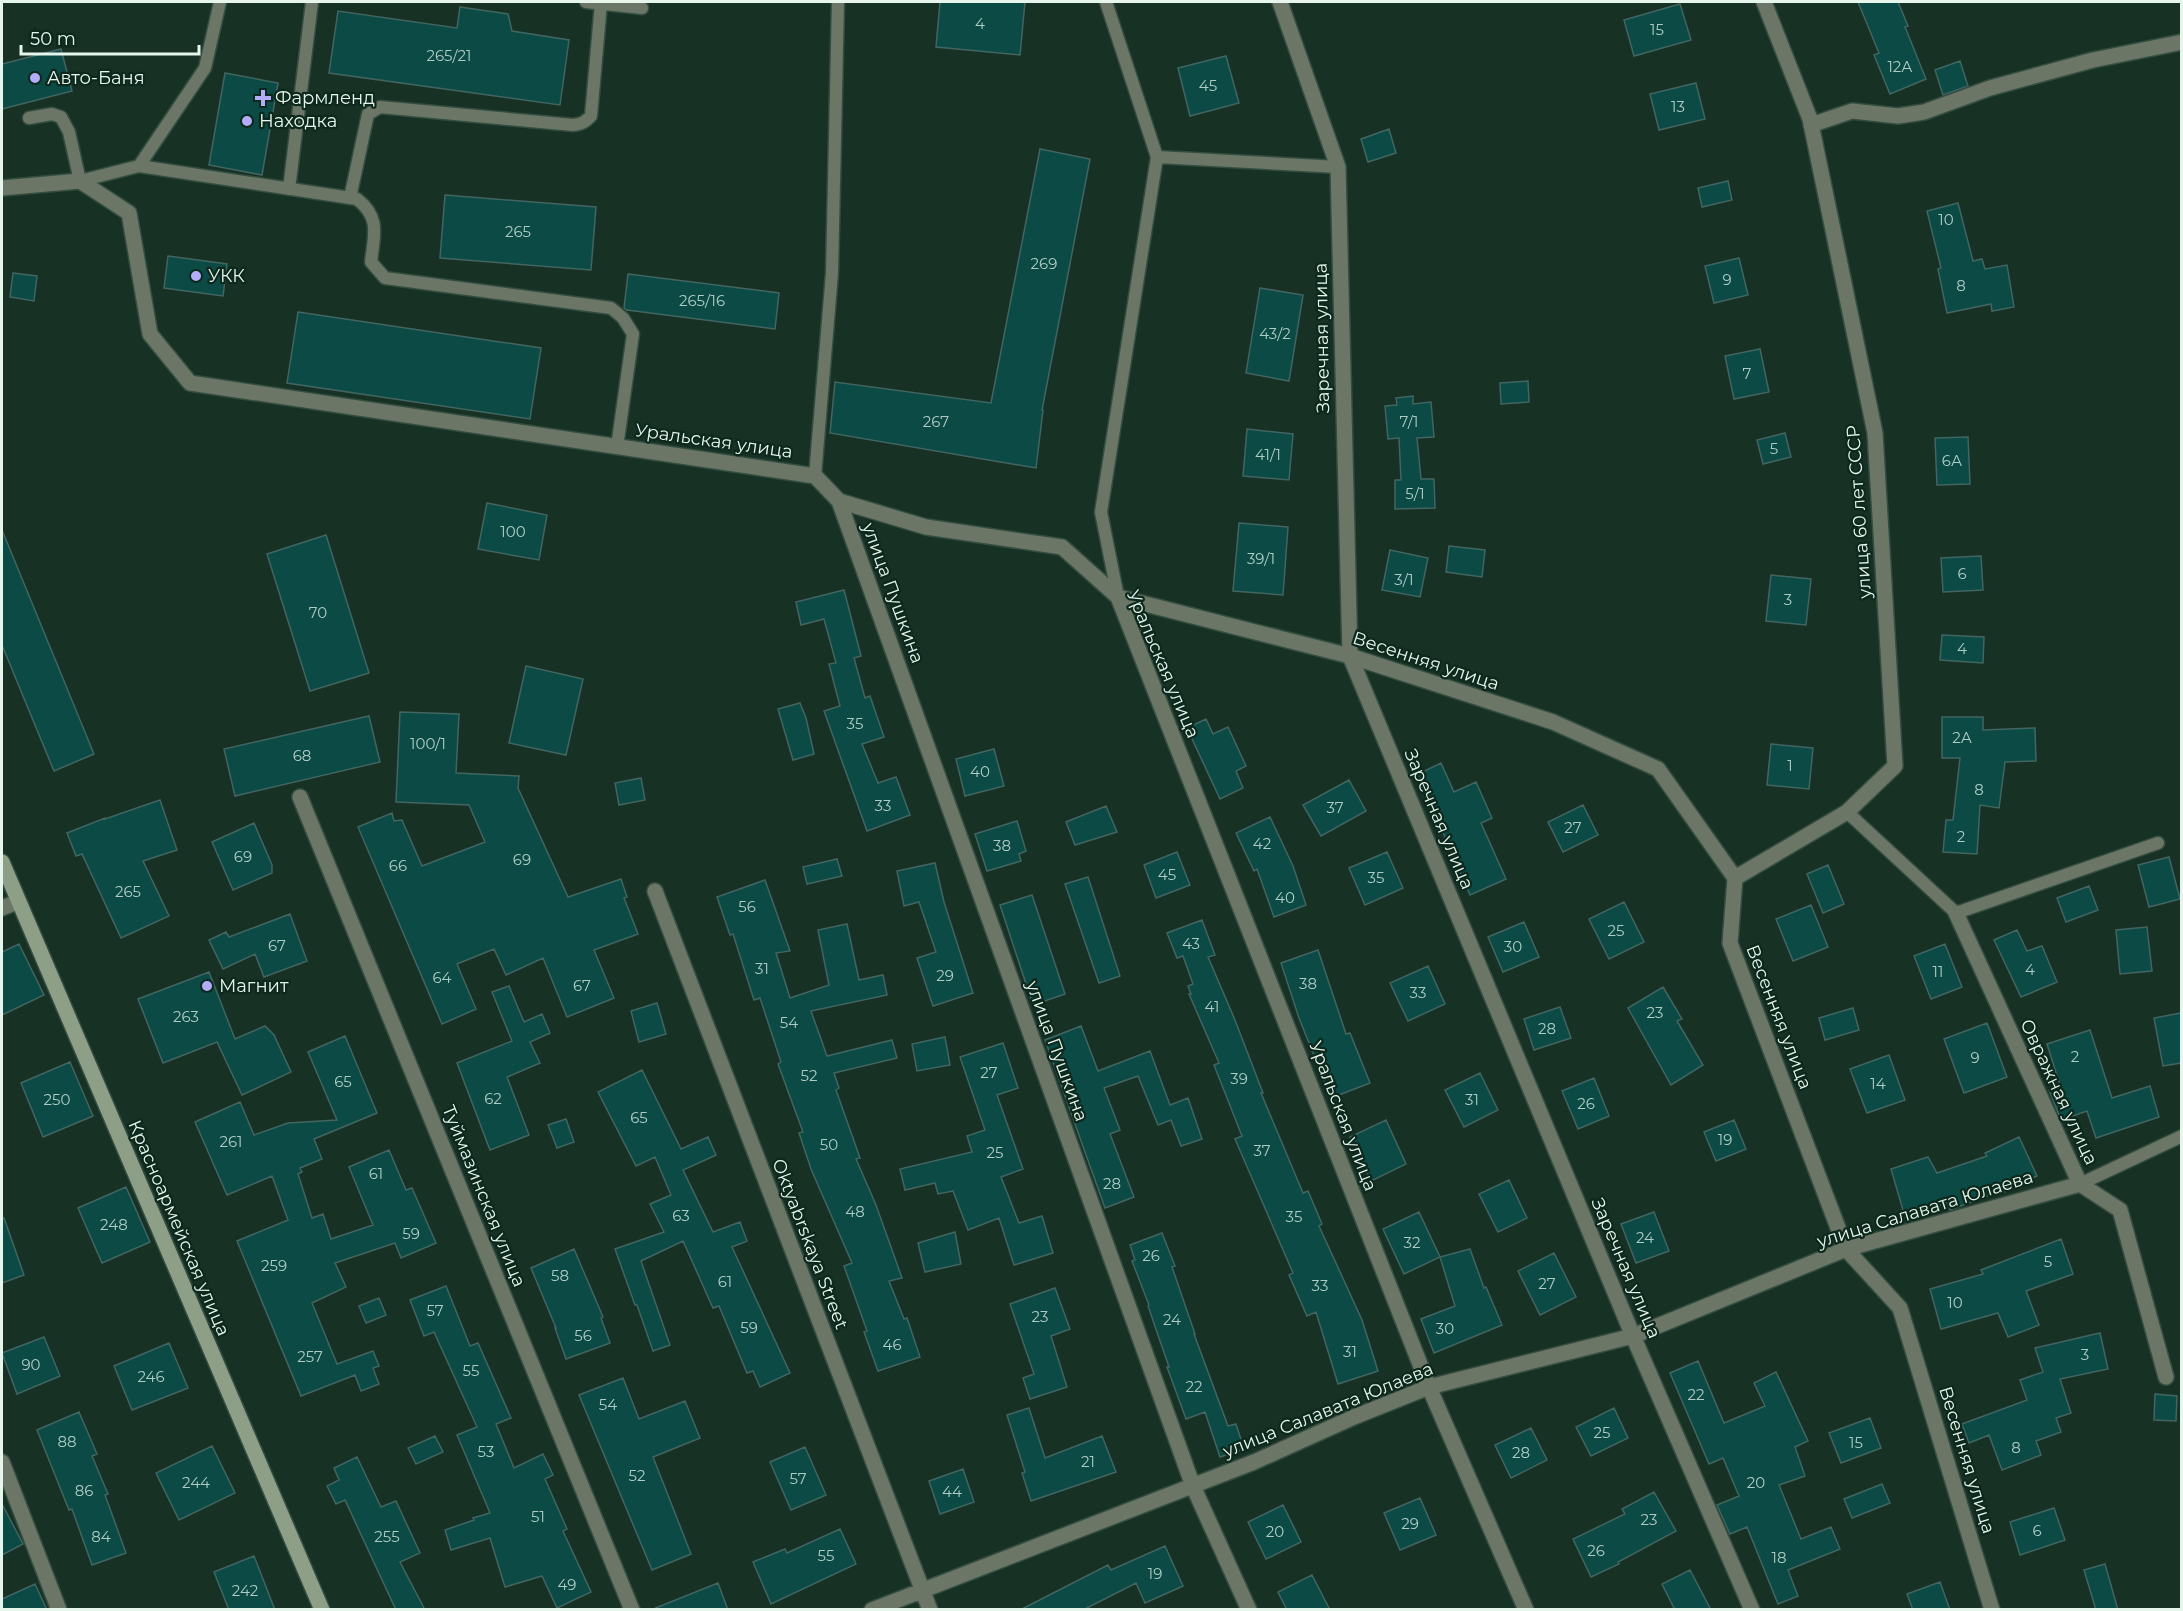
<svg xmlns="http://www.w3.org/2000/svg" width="2183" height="1611" viewBox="0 0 2183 1611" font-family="Montserrat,sans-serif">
	<rect width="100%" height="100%" fill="#173225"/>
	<!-- building -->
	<path fill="#0b4a45" stroke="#426561" stroke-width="1.5" d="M940,2H1025L1020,55L936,47Z
		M1858,2H1898L1908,26L1905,27L1926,79L1890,94L1874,55L1879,53Z
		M1680,4L1691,40L1634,56L1624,20Z
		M460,7L508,14L512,31L569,40L560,105L329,73L338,11L457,28Z
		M61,49L72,91L2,109V64Z
		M1226,56L1239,103L1190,116L1178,68Z
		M1960,61L1968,86L1943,95L1935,70Z
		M225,73L278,83L262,175L209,165Z
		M1696,83L1705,119L1659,130L1650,94Z
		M1389,129L1396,153L1368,162L1361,139Z
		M1040,149L1090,159L1042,410H1043L1036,468L830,433L835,382L991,403Z
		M1728,181L1732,200L1702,207L1698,188Z
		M445,195L596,207L591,270L440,258Z
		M1958,203L1973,261L1982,259L1985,269L2007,265L2014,307L1992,311L1991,304L1947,313L1938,269L1941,268L1927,211Z
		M168,256L227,264L223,296L164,288Z
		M1739,258L1748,295L1714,303L1705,266Z
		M13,273L37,276L34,301L10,297Z
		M628,274L779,293L775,329L627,310L624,308Z
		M1260,288L1303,295L1289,381L1246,373Z
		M298,312L541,348L530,419L287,383Z
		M1760,349L1769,392L1734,399L1725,356Z
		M1528,381L1529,402L1501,404L1500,383Z
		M1413,396V404L1431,402L1434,437L1417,438L1421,479H1434L1435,508L1395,509V480H1401L1399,438L1388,439L1385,406L1397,405L1396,398Z
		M1247,429L1293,434L1289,480L1243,476Z
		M1785,433L1791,457L1763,464L1757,440Z
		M1968,437L1970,484L1937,485L1935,438Z
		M487,503L547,515L539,560L478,549Z
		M1239,523L1288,527L1283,595L1233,591Z
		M2,530L94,754L54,771L2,645Z
		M326,535L369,673L310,691L267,554Z
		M1449,546L1485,550L1482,577L1446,572Z
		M1390,550L1428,558L1420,597L1382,590Z
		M1981,556L1983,590L1943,592L1941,558Z
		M1771,575L1811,579L1806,625L1766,621Z
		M844,590L861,656L854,658L865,698L870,696L884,737L862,744L878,783L896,777L910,815L867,831L824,711L840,706L829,664L836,663L824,619L801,625L796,602Z
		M1942,635L1984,637L1983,663L1940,660Z
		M526,666L583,679L566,755L509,743Z
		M800,703L806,718L814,754L793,760L778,709Z
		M400,712L459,714L456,773L519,776L518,788L568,897L621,879L627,897L624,898L638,934L594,950L614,998L567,1017L543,958L506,975L494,949L457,964L476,1009L442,1024L358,827L392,813L394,821L402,820L422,866L485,842L469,805L396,802Z
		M369,716L380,762L235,796L224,749Z
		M1942,717H1983V730L2035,728L2036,761L2005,762L1999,808L1980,805L1977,854L1943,852L1946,820H1953L1960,758H1942Z
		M1206,719L1213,734L1228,727L1246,766L1236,771L1243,788L1220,799L1187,728Z
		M1771,744L1813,748L1809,789L1767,785Z
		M994,749L1004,786L965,796L956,759Z
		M1441,763L1454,792L1476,782L1492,818L1481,823L1506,879L1470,895L1426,793L1425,794L1416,775Z
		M641,778L645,800L619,805L615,783Z
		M1349,780L1366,811L1321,836L1303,805Z
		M160,800L177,850L143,861L169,916L121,938L82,854L76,856L67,833L105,818V819Z
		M1583,805L1598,835L1563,852L1548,822Z
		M1106,806L1117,832L1075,845L1066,822Z
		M1270,817L1293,866L1306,905L1274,917L1257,869L1254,871L1236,833Z
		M1017,821L1026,851L1019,854L1021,861L987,871L975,834Z
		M254,823L272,865V873L233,890L212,842Z
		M1177,852L1190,885L1156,898L1144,865Z
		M1387,852L1403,888L1365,905L1349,868Z
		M2169,857L2180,899L2149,907L2138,865Z
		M837,859L842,876L807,884L803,867Z
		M935,863L944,902L973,993L933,1006L917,958L936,952L919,902L904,906L897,871Z
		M1828,865L1844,904L1823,913L1807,874Z
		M1088,877L1120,976L1099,983L1065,884Z
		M765,880L790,951L776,953L790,998L829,985L818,930L847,924L859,980L883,975L887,995L811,1011L827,1056L892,1040L897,1058L834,1073L839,1088L836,1090L860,1158L856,1159L876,1205L902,1278L889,1281L904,1319L907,1318L920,1357L878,1371L864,1332L867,1331L844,1266L852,1263L811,1169L799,1133L803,1132L778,1064L781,1062L760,998L754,1000L733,934L730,935L717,897Z
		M2089,886L2098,910L2066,922L2057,898Z
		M1032,895L1065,994L1033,1005L1000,905Z
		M1624,902L1644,942L1609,959L1589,919Z
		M1811,905L1828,947L1793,961L1776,919Z
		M290,914L307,961L264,977L255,954L223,969L209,940L226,932L229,937Z
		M1202,920L1215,955L1208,957L1235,1020L1263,1093H1261L1303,1193L1308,1191L1322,1224L1319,1226L1362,1320L1378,1371L1338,1384L1316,1312L1307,1316L1289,1275L1293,1273L1235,1139L1242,1136L1214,1065L1219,1063L1189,994H1191L1188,986L1193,984L1183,956L1177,958L1167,933Z
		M1524,922L1539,957L1503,972L1488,937Z
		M2147,927L2152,971L2120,974L2116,930Z
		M2017,930L2027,951L2042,946L2057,982L2021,997L1994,940Z
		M19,944L44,995L2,1015V952Z
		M1945,944L1962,987L1931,999L1914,956Z
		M1318,950L1346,1034L1350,1033L1370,1083L1331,1098L1299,1018L1281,963Z
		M1428,966L1445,1004L1408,1021L1390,983Z
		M209,972L235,1039L265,1026L274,1035L291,1072L242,1095L217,1042L163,1063L138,999Z
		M509,986L524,1022L542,1014L550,1033L530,1042L540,1063L507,1077L529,1135L490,1150L457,1063L512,1041L492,992Z
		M1663,987L1682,1019L1677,1021L1703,1065L1671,1085L1628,1008Z
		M657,1003L666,1034L639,1042L631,1011Z
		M1560,1007L1571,1038L1534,1050L1524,1019Z
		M1853,1008L1859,1030L1825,1040L1819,1018Z
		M2181,1013V1063L2163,1066L2154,1018Z
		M1987,1023L2007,1077L1964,1093L1944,1039Z
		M1081,1026L1098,1071L1150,1051L1170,1105L1188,1098L1202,1139L1181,1146L1171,1120L1158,1125L1138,1076L1104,1088L1120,1130L1110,1134L1134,1197L1105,1208L1045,1040Z
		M2090,1030L2112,1098L2150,1086L2159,1117L2096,1138L2087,1111L2061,1120L2049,1090L2060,1085L2047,1044Z
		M345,1036L377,1113L314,1139L322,1159L300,1168L302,1172L298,1174L312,1218L323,1214L331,1239L373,1225L349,1167L389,1150L406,1190L412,1188L436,1243L401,1258L395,1243L335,1263L346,1287L312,1303L337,1364L373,1351L379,1366L373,1368L379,1384L361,1391L355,1375L301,1396L237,1241L288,1220L272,1176L227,1195L195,1122L240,1102L254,1135L288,1123L337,1120L308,1052Z
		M945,1037L950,1065L917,1071L912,1044Z
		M1003,1043L1018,1088L997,1095L1023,1169L1001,1177L1019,1223L1042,1216L1053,1253L1014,1265L999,1218L968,1230L953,1191L938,1194L935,1183L905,1190L900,1169L972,1152L967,1136L985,1130L960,1057Z
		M1889,1055L1905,1100L1867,1113L1850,1069Z
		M70,1062L93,1116L43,1137L21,1083Z
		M642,1070L681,1149L708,1137L716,1155L683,1170L713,1232L740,1222L747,1241L732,1247L790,1373L760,1387L753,1371L747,1373L719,1306L713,1308L683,1241L641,1261L670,1345L653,1351L637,1305H635L615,1249L664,1232L650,1204L671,1195L655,1157L636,1166L598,1092Z
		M1480,1073L1498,1110L1464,1127L1445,1090Z
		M1594,1078L1609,1116L1578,1129L1562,1091Z
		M566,1119L574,1142L557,1148L548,1125Z
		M1386,1120L1406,1164L1371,1181L1350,1137Z
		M1734,1120L1746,1149L1716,1161L1704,1132Z
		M2019,1137L2037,1176L2004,1192L2003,1190L1950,1210L1947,1203L1905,1217L1891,1169L1928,1157L1937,1173L1987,1156L1985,1153Z
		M1509,1180L1527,1218L1498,1232L1479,1194Z
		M126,1187L150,1242L102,1263L78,1208Z
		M1419,1212L1440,1257L1404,1274L1383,1229Z
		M1654,1212L1669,1251L1636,1263L1621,1224Z
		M2,1218H4L24,1275L2,1283Z
		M955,1232L961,1264L925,1272L918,1243Z
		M1162,1233L1175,1266L1172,1267L1195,1334H1194L1228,1426L1236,1424L1244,1449L1220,1457L1205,1412L1186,1419L1167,1367H1169L1148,1306L1149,1305L1132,1261L1135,1260L1130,1245Z
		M2061,1239L2073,1274L2026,1291L2039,1325L2008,1337L1998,1313L1941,1329L1930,1289L1983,1274L1981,1270Z
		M574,1249L603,1317L601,1318L610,1343L566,1359L555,1328H556L531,1268Z
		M1470,1249L1484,1288L1486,1287L1502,1325L1434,1353L1421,1319L1455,1306L1440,1257Z
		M1554,1253L1576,1297L1540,1315L1518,1271Z
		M446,1286L470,1346L478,1343L511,1418L496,1424L514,1468L543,1454L553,1475L545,1479L567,1529L563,1531L591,1592L557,1608L542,1576L505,1587L490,1538L451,1550L445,1530L474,1520L473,1518L490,1513L457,1435L477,1427L434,1332L424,1336L410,1300Z
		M1055,1288L1070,1329L1051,1336L1067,1387L1030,1399L1023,1378L1034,1374L1010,1304Z
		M379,1298L386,1315L366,1323L359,1306Z
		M2100,1333L2108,1369L2060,1379L2071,1413L2056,1418L2061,1432L2036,1441L2041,1455L2002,1470L1989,1435L1969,1443L1962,1424L2027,1400L2020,1380L2043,1372L2035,1348Z
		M44,1337L60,1376L17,1394L2,1353Z
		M169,1343L188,1388L132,1410L114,1366Z
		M1698,1361L1724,1423L1765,1406L1754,1383L1776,1372L1808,1441L1795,1447L1805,1476L1779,1485L1801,1539L1831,1527L1840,1549L1788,1570L1798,1596L1778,1604L1747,1527L1730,1534L1717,1505L1739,1496L1723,1458L1709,1464L1670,1373Z
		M623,1378L639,1419L685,1401L700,1438L653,1457L691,1554L652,1570L579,1395Z
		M2155,1394L2177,1396L2176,1421L2154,1420Z
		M1029,1408L1045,1458L1102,1436L1116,1472L1031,1501L1022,1473L1025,1472L1007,1415Z
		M1614,1408L1628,1438L1591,1456L1576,1427Z
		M79,1412L97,1454L92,1456L108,1494L105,1495L126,1553L92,1565L72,1509L69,1510L37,1430Z
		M1870,1418L1881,1448L1841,1463L1829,1433Z
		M1531,1428L1547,1460L1511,1478L1495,1445Z
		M435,1436L443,1452L416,1464L408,1448Z
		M212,1446L235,1493L179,1520L156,1473Z
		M805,1447L826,1495L791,1510L770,1462Z
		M357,1457L381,1507L396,1501L420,1553L400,1562L425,1610H396L345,1500L336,1504L327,1486L339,1480L334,1468Z
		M963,1469L974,1502L940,1514L929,1481Z
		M1882,1484L1890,1503L1852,1518L1844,1499Z
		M1654,1492L1676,1531L1618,1562L1619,1564L1591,1577L1573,1539L1625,1514L1622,1509Z
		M1420,1498L1436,1535L1400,1550L1384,1513Z
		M2,1504L23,1544L2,1555Z
		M1283,1505L1301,1542L1266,1559L1248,1522Z
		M2054,1508L2065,1540L2020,1555L2010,1522Z
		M840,1529L856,1564L771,1604L753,1562L785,1549L787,1553Z
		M1165,1546L1183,1586L1145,1603L1136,1583L1083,1610H1020L1108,1565L1111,1570Z
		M254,1556L275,1610H229L214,1572Z
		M2105,1564L2118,1610H2096L2084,1570Z
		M1690,1570L1711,1610H1675L1662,1584Z
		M1312,1575L1330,1610H1287L1278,1592Z
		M1940,1582L1950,1610H1913L1907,1594Z
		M718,1583L728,1610H654L653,1609Z
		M35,1584L47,1610H2V1599Z"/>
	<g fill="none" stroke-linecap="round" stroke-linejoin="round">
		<!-- service casing -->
		<g stroke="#344d41" stroke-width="15">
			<path id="service" d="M586,2L642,8
				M1106,2L1157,157L1101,512L1118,597
				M29,118L52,114L61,117L69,132L80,181L139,166L357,199C381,218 374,235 371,262L385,278L611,308L623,318L633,334L617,447
				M1157,157L1338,167
				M139,166L205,68L220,2
				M289,189L312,2
				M350,198L368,114L380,107L573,125C582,124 585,122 591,116L601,3
				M815,476L832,273L838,2
				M1847,812L1956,913L2158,843
				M2080,1184L2182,1136"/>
		</g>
		<!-- minor casing -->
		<g stroke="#344d41" stroke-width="18">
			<path id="minor" d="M1280,2L1338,167L1350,656L1633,1336L1752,1610
				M1811,125L1852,111L1898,116L1924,112L1990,88L2093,60L2182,42
				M2,188L80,181L129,213L150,334L190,383L815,476L839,501L926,527L1062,547L1118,597L1429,1387L1526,1610
				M839,501L1193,1486L1249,1610
				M1118,597L1350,656L1553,722L1658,769L1735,878L1730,943L1846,1249L1900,1308L1992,1610
				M300,797L632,1610
				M1735,878L1847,812L1895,766L1875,433L1810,119L1764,2
				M655,891L930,1610
				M2,908L17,902
				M1956,913L2080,1184L2120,1210L2166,1377
				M2,1462L59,1610
				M872,1610L1254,1462L1354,1417L1429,1387L1633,1336L1846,1249L2080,1184"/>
		</g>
		<!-- secondary casing -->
		<g stroke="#344d41" stroke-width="18">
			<path id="secondary" d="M2,862L322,1610"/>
		</g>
		<!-- service -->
		<use href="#service" stroke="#6b7666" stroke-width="12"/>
		<!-- minor -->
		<use href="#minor" stroke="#6b7666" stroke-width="15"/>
		<!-- secondary -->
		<use href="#secondary" stroke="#8e9f87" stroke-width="15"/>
	</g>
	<!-- markers -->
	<g fill="#b3adf9" stroke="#0d281c" stroke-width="2">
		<circle cx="35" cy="78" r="6"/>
		<path d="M260 89h6v6h6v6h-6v6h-6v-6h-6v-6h6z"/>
		<circle cx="247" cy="121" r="6"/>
		<circle cx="196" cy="276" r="6"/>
		<circle cx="207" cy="986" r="6"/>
	</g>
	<g text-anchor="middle" stroke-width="4.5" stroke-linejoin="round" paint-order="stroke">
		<!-- number labels -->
		<g font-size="15" fill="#afcbc3">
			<text x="980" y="29">4</text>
			<text x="1657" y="35">15</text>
			<text x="449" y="61">265/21</text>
			<text x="1900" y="72">12А</text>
			<text x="1208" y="91">45</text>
			<text x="1678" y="112">13</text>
			<text x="1946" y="225">10</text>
			<text x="518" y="237">265</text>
			<text x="1044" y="269">269</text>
			<text x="1727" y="285">9</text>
			<text x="1961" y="291">8</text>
			<text x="702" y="306">265/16</text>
			<text x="1275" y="339">43/2</text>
			<text x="1747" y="379">7</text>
			<text x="936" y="427">267</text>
			<text x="1409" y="427">7/1</text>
			<text x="1774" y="454">5</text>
			<text x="1268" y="460">41/1</text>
			<text x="1952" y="466">6А</text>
			<text x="1415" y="499">5/1</text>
			<text x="513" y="537">100</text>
			<text x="1261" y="564">39/1</text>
			<text x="1962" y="579">6</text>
			<text x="1404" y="585">3/1</text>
			<text x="1788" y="605">3</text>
			<text x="318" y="618">70</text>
			<text x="1962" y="654">4</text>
			<text x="855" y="729">35</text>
			<text x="1962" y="743">2А</text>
			<text x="428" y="749">100/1</text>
			<text x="302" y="761">68</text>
			<text x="1790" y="771">1</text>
			<text x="980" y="777">40</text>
			<text x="1979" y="795">8</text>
			<text x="883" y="811">33</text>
			<text x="1335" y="813">37</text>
			<text x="1573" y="833">27</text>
			<text x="1961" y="842">2</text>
			<text x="1262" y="849">42</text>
			<text x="1002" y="851">38</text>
			<text x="243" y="862">69</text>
			<text x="522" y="865">69</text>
			<text x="398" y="871">66</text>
			<text x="1167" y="880">45</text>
			<text x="1376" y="883">35</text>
			<text x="128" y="897">265</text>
			<text x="1285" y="903">40</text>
			<text x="747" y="912">56</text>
			<text x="1616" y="936">25</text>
			<text x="1191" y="949">43</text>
			<text x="277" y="951">67</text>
			<text x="1513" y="952">30</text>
			<text x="762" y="974">31</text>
			<text x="2030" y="975">4</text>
			<text x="1938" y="977">11</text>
			<text x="945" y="981">29</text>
			<text x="442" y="983">64</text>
			<text x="1308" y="989">38</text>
			<text x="582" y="991">67</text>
			<text x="1418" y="998">33</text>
			<text x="1212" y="1012">41</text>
			<text x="1655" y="1018">23</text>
			<text x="186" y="1022">263</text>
			<text x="789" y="1028">54</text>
			<text x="1547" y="1034">28</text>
			<text x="2075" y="1062">2</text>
			<text x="1975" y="1063">9</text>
			<text x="989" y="1078">27</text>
			<text x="809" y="1081">52</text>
			<text x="1239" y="1084">39</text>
			<text x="343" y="1087">65</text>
			<text x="1878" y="1089">14</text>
			<text x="493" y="1104">62</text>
			<text x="57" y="1105">250</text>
			<text x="1472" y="1105">31</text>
			<text x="1586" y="1109">26</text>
			<text x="639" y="1123">65</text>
			<text x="1725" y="1145">19</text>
			<text x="231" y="1147">261</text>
			<text x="829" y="1150">50</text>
			<text x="1262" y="1156">37</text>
			<text x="995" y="1158">25</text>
			<text x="376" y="1179">61</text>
			<text x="1112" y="1189">28</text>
			<text x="855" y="1217">48</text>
			<text x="681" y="1221">63</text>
			<text x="1294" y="1222">35</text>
			<text x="114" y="1230">248</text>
			<text x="411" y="1239">59</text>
			<text x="1645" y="1243">24</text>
			<text x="1412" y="1248">32</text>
			<text x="1151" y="1261">26</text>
			<text x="2048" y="1267">5</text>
			<text x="274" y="1271">259</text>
			<text x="560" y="1281">58</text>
			<text x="725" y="1287">61</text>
			<text x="1547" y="1289">27</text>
			<text x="1320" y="1291">33</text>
			<text x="1955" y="1308">10</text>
			<text x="435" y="1316">57</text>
			<text x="1040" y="1322">23</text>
			<text x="1172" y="1325">24</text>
			<text x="749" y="1333">59</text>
			<text x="1445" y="1334">30</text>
			<text x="583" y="1341">56</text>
			<text x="892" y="1350">46</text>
			<text x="1350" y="1357">31</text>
			<text x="2085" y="1360">3</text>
			<text x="310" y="1362">257</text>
			<text x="31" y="1370">90</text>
			<text x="471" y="1376">55</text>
			<text x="151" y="1382">246</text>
			<text x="1194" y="1392">22</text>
			<text x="1696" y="1400">22</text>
			<text x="608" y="1410">54</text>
			<text x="1602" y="1438">25</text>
			<text x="67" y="1447">88</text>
			<text x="1856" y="1448">15</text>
			<text x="2016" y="1453">8</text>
			<text x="486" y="1457">53</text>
			<text x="1521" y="1458">28</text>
			<text x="1088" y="1467">21</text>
			<text x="637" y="1481">52</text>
			<text x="798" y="1484">57</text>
			<text x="196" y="1488">244</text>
			<text x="1756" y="1488">20</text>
			<text x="84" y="1496">86</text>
			<text x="952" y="1497">44</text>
			<text x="538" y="1522">51</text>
			<text x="1649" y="1525">23</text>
			<text x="1410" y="1529">29</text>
			<text x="2037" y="1536">6</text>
			<text x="1275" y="1537">20</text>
			<text x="101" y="1542">84</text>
			<text x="387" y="1542">255</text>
			<text x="1596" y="1556">26</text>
			<text x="826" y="1561">55</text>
			<text x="1779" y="1563">18</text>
			<text x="1155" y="1579">19</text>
			<text x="567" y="1590">49</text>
			<text x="245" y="1596">242</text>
		</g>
		<!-- poi labels -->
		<g font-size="18" fill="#e6f6ed" stroke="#0d281c" text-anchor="start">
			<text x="47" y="84">Авто-Баня</text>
			<text x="275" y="104">Фармленд</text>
			<text x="259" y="127">Находка</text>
			<text x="208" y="282">УКК</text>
			<text x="219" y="992">Магнит</text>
		</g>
		<!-- street labels -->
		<g font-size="18" fill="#e6f6ed" stroke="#0d281c">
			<text transform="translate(1322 338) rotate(-91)" y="6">Заречная улица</text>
			<text transform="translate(714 441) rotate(8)" y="6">Уральская улица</text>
			<text transform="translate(1859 512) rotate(-94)" y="6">улица 60 лет СССР</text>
			<text transform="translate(893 593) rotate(70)" y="6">улица Пушкина</text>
			<text transform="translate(1426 661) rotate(18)" y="6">Весенняя улица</text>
			<text transform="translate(1163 664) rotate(67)" y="6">Уральская улица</text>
			<text transform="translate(1439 819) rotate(67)" y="6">Заречная улица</text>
			<text transform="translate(1779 1017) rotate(69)" y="6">Весенняя улица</text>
			<text transform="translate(1057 1051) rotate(70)" y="6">улица Пушкина</text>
			<text transform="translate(2059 1092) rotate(65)" y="6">Овражная улица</text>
			<text transform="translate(1343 1116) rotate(69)" y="6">Уральская улица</text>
			<text transform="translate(484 1196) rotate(68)" y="6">Туймазинская улица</text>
			<text transform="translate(1925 1209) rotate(-17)" y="6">улица Салавата Юлаева</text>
			<text transform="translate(179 1228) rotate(67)" y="6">Красноармейская улица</text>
			<text transform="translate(810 1244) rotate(69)" y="6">Oktyabrskaya Street</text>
			<text transform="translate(1626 1268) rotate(67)" y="6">Заречная улица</text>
			<text transform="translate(1328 1410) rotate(-22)" y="6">улица Салавата Юлаева</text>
			<text transform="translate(1967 1460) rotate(73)" y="6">Весенняя улица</text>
		</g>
	</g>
	<!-- border -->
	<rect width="2183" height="1611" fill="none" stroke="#e6f6ed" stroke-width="6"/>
	<!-- scale -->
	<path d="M21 45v9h178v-9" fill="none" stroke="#e6f6ed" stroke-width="3"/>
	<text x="30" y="45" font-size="18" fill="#e6f6ed" stroke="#0d281c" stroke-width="4.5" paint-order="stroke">50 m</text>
</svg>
